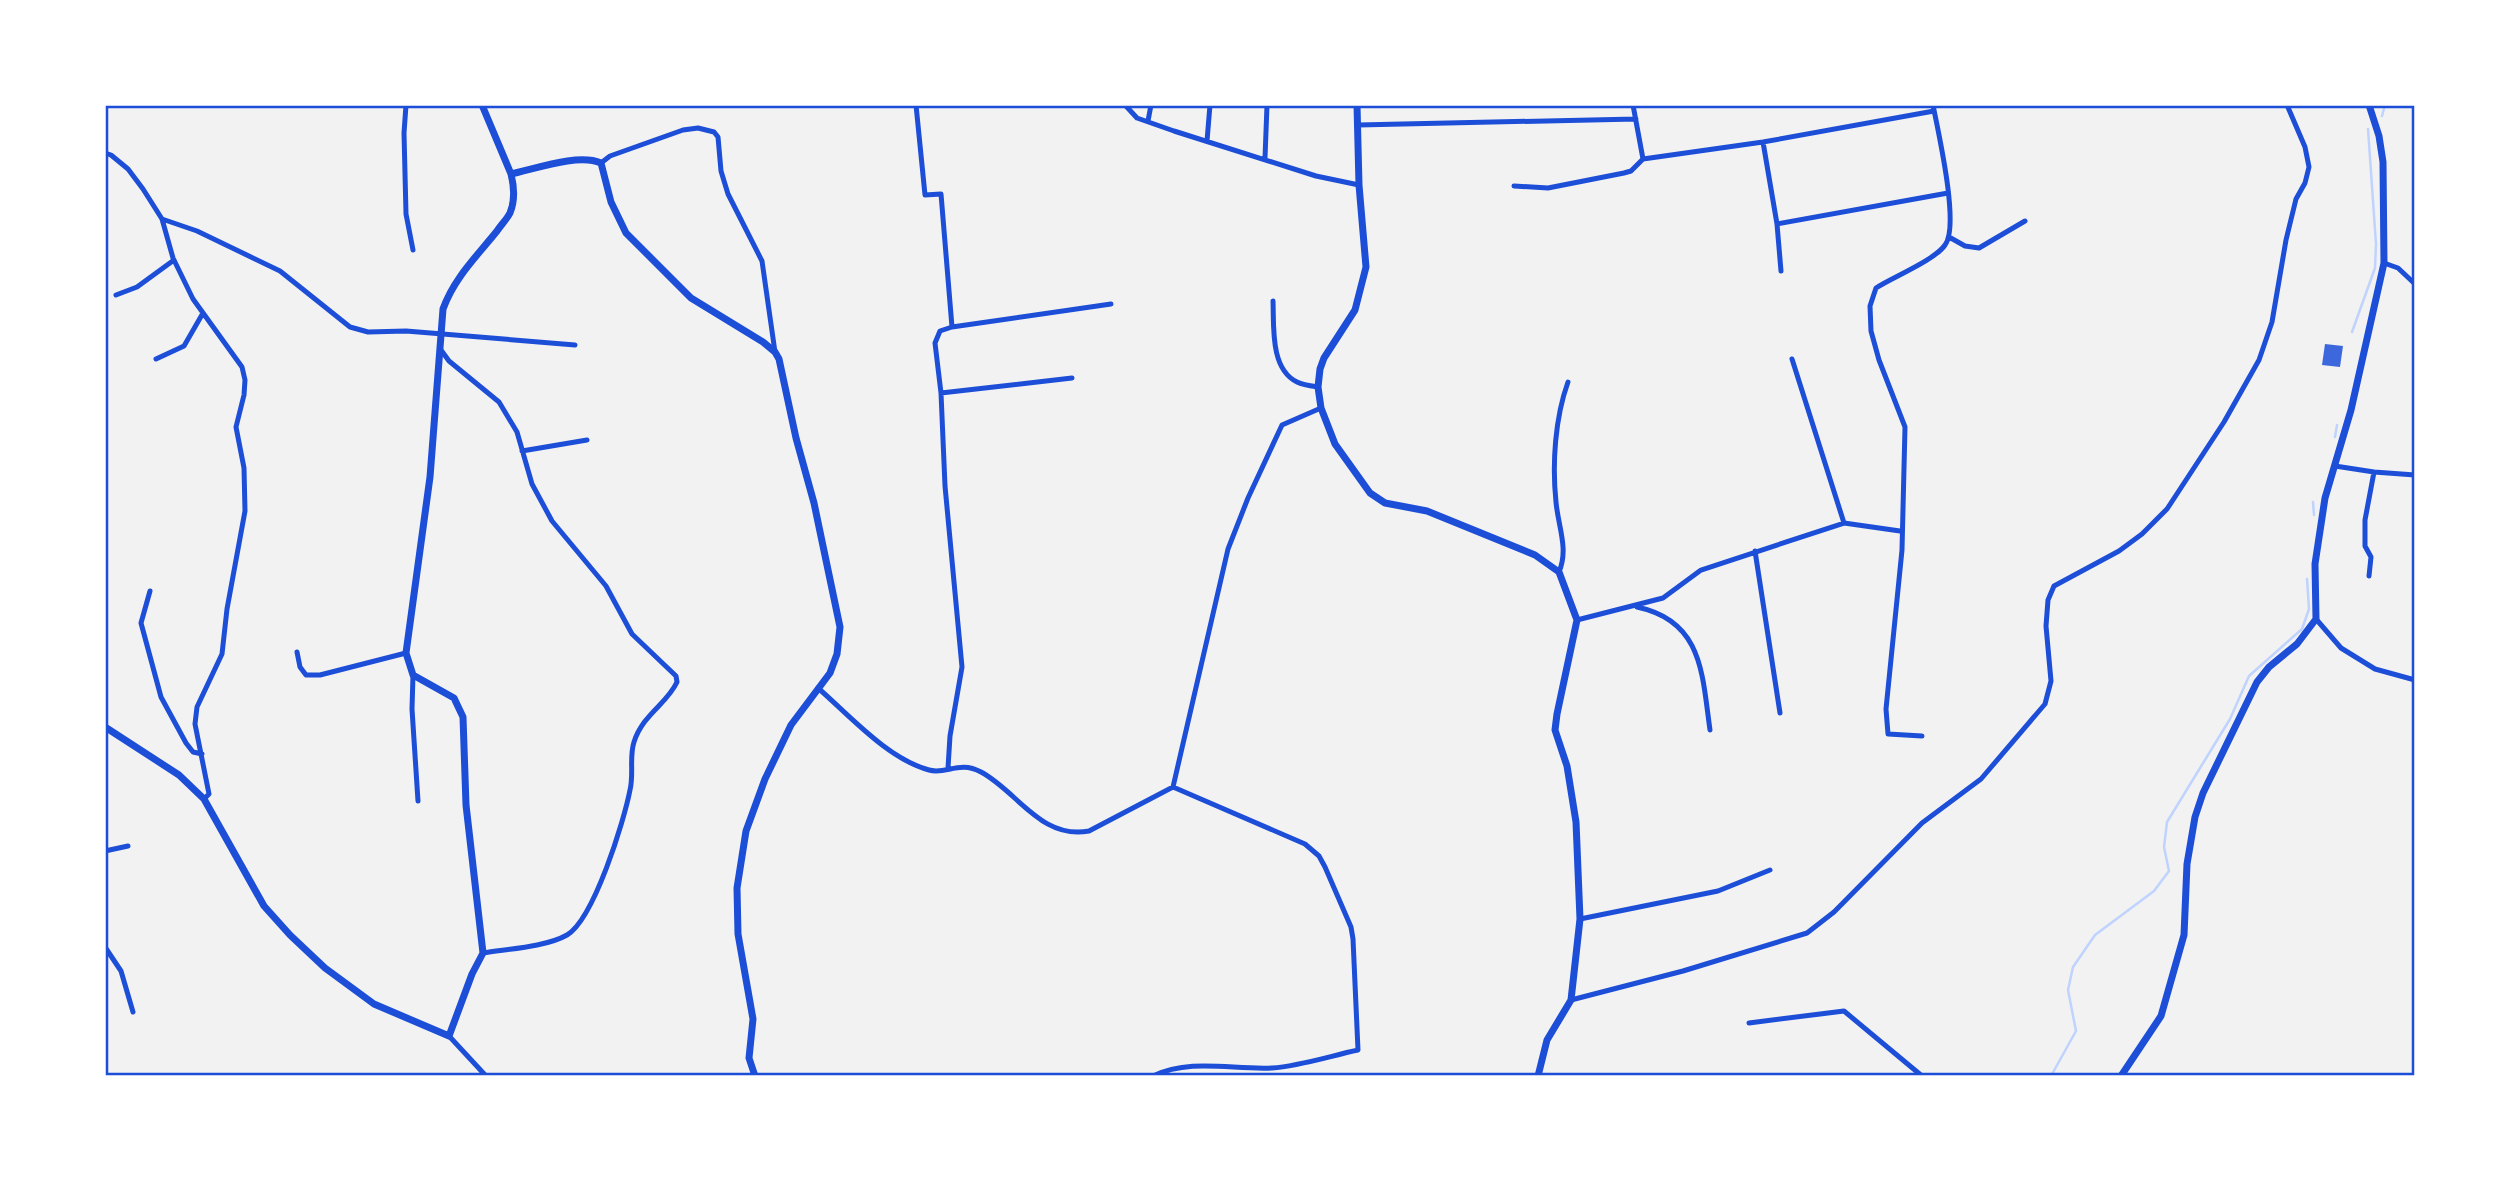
<svg xmlns="http://www.w3.org/2000/svg" width="2520" height="1181" viewBox="0 0 2520 1181" font-family="Roboto,sans-serif">
	<rect width="100%" height="100%" fill="#f2f2f2"/>
	<g fill="none" stroke-linecap="round" stroke-linejoin="round">
		<!-- stream -->
		<path stroke="#bfd3fe" stroke-width="2.5" d="M2382,116L2385,105
			M2352,332L2375,268L2376,244L2368,129
			M2335,437L2337,425
			M2313,502L2314,515
			M2051,1076L2076,1031L2068,990L2073,967L2095,935L2154,891L2169,871L2164,847L2167,822L2230,719L2249,676L2302,629L2309,609L2307,579"/>
	</g>
	<!-- building -->
	<path fill="#3d67dc" d="M2325,344L2343,346L2340,367L2322,365Z"/>
	<g fill="none" stroke-linecap="round" stroke-linejoin="round">
		<!-- minor -->
		<path stroke="#1d4ed8" stroke-width="5" d="M406,105L404,133L406,214L413,250
			M916,105L925,195L941,194L952,327L940,331L935,343L941,393L945,486L962,667L950,736L948,768
			M1125,105L1137,118L1174,131L1316,176L1359,185
			M1633,105L1643,159L1763,142L1934,111
			M1148,121L1151,105
			M1358,125L1636,119
			M1207,141L1210,105
			M1763,142L1777,224L1781,271
			M105,153L111,155L128,169L143,189L162,219L173,258L193,299L242,367L245,380L244,395L236,427L244,468L245,511L227,609L222,654L197,707L195,724L209,794L204,799
			M1265,158L1267,105
			M601,163L610,156L683,130L698,128L714,132L718,137L721,171L728,194L762,261L775,352
			M1514,186L1548,188L1624,173L1631,171L1643,159
			M162,219L197,231L280,271L350,327L368,332L406,331L575,345
			M1777,224L1948,193
			M1949,237L1965,246L1979,248L2025,221
			M2384,263L2398,268L2415,284
			M116,295L137,287L174,260
			M1273,301C1274,326 1270,369 1297,382C1303,385 1311,386 1318,387
			M952,327L1111,304
			M441,350L449,361L499,402L517,432L532,484L552,521L606,586L632,634L676,676L677,682C667,704 643,714 634,742C629,757 634,774 630,790C624,821 594,919 567,935C546,947 507,949 483,953
			M156,359L184,346L203,313
			M1792,359L1844,523
			M941,393L1072,378
			M522,451L587,440
			M2335,466L2374,472L2365,520V546L2371,557L2369,576
			M2374,472L2415,475
			M1755,551L1780,713
			M1559,572C1569,549 1558,526 1556,502C1552,464 1555,418 1568,382
			M150,591L141,623L161,697L186,743L193,752L202,754
			M1637,607C1703,621 1702,674 1710,730
			M2316,619L2341,648L2375,669L2415,680
			M1577,620L1663,598L1701,570L1844,523L1900,531
			M297,652L300,667L306,675H320L406,653
			M413,675L412,709L418,801
			M818,688C850,716 888,759 929,770C946,775 959,760 981,772C1017,791 1041,840 1089,831L1173,787L1305,844L1319,856L1325,867L1351,927L1353,939L1358,1050C1330,1056 1300,1066 1272,1068C1232,1070 1191,1058 1153,1076
			M1922,736L1888,734L1886,709L1902,550L1905,427L1879,360L1871,331L1870,306L1876,288C1893,277 1935,260 1945,245C1960,226 1938,131 1933,105
			M1173,787L1228,549L1248,498L1282,425L1321,408
			M105,851L128,846
			M1580,919L1718,891L1770,870
			M105,947L121,971L133,1012
			M1571,1000L1683,971L1807,933L1834,912L1922,823L1981,779L2045,704L2051,681L2046,626L2048,600L2054,586L2119,551L2142,534L2167,509L2224,422L2259,360L2272,322L2286,240L2296,199L2305,183L2309,167L2305,147L2287,105
			M1749,1023L1844,1011L1922,1076
			M449,1036L486,1076"/>
		<!-- tertiary -->
		<path stroke="#1d4ed8" stroke-width="7" d="M1357,105L1359,185L1366,267L1355,310L1324,358L1320,369L1318,387L1321,408L1335,444L1370,493L1385,503L1427,511L1535,555L1559,572L1577,620L1557,714L1555,730L1567,766L1576,822L1580,919L1571,1000L1547,1040L1538,1076
			M511,174C535,169 578,153 601,163L611,202L626,233L691,298L763,342L775,352L779,359L796,438L814,503L840,627L837,654L830,673L791,725L765,779L746,831L737,888L738,934L753,1019L749,1058L755,1076
			M105,727L179,775L204,799L264,906L290,935L325,968L374,1004L449,1036L472,974L483,953L466,805L463,717L454,698L413,675L406,653L430,477L443,309C454,278 477,256 497,231C501,225 507,219 510,213C515,201 514,186 511,174L482,105
			M2121,1076L2161,1016L2184,935L2187,864L2195,817L2203,793L2257,682L2269,667L2297,644L2316,619L2315,564L2325,498L2351,410L2384,263L2383,162L2379,136L2369,105"/>
	</g>
	<!-- border -->
	<rect width="2520" height="1181" fill="none" stroke="#ffffff" stroke-width="214"/>
	<rect x="107" y="107" width="2306" height="967" fill="none" stroke="#1d4ed8" stroke-width="2.5"/>
</svg>
